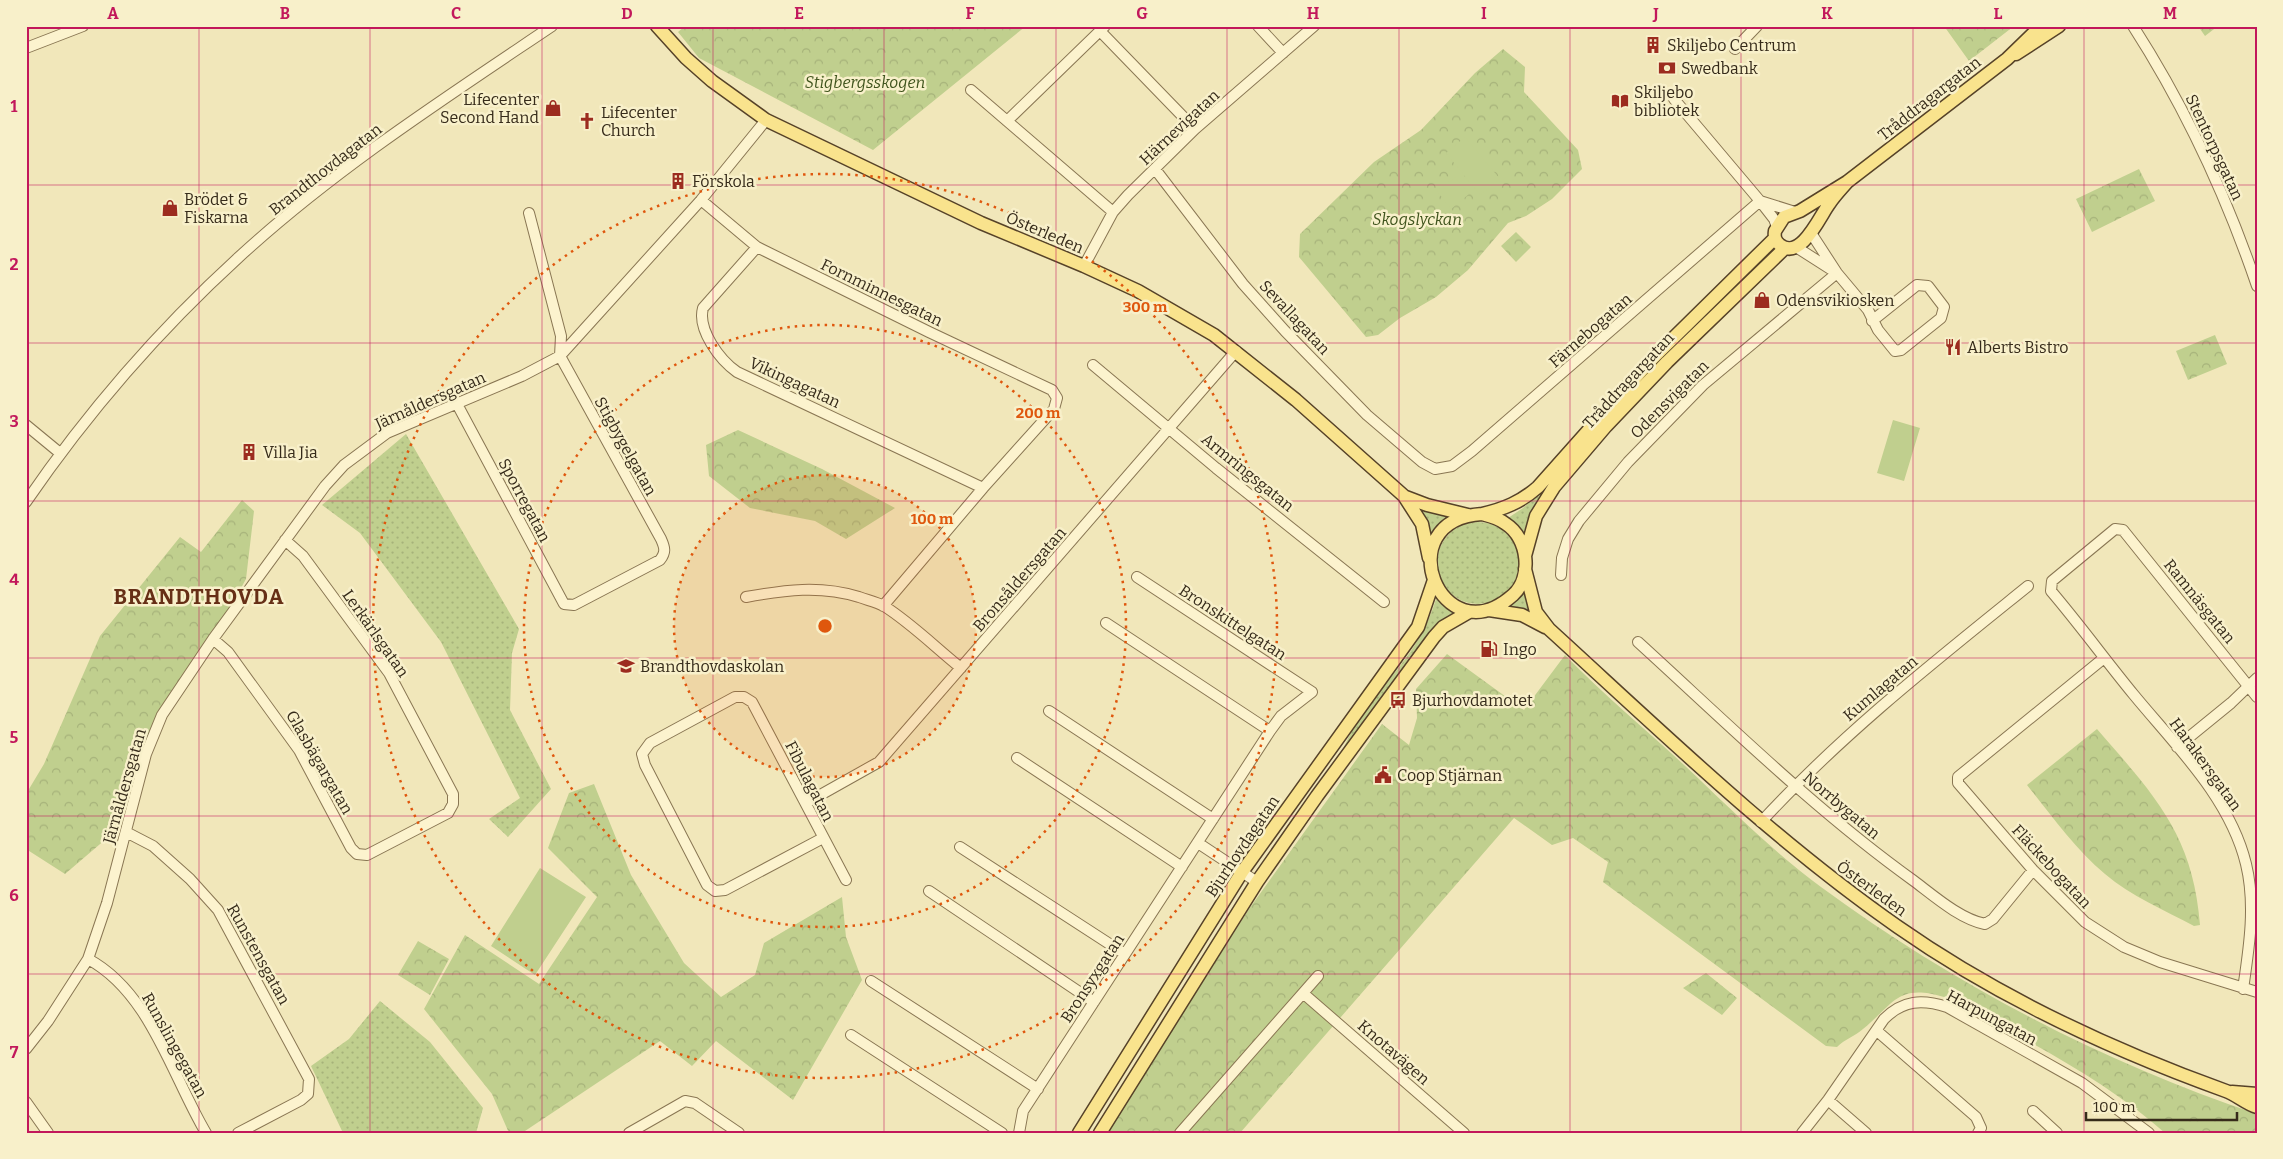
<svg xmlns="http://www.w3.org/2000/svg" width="2283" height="1159" viewBox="0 0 2283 1159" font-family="Bitter,serif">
	<defs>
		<pattern id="grass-dots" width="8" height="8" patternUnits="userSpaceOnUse" patternTransform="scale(1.25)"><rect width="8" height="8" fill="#c0cf8e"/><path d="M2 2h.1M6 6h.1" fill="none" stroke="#a6b27a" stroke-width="1.8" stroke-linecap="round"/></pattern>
		<pattern id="forest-crowns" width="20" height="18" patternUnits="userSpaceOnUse" patternTransform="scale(1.25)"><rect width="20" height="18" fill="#c0cf8e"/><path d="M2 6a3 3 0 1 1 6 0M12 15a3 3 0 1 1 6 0" fill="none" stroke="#a6b27a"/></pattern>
	</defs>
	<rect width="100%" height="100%" fill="#f1e7ba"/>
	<!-- grass -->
	<path fill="url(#grass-dots)" d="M406,434L519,629L512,653L510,710L551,789L508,837L489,819L520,798L441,642L360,533L322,505Z
		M1543,490L1530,513L1524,532L1508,518L1523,508Z
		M1423,511L1450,517L1432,536Z
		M1437 563a41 41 0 1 1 82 0a41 41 0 1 1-82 0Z
		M1524,590L1529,613L1508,607Z
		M1436,599L1453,613L1442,622L1339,758C1343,749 1347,740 1352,731C1380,683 1419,656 1436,599Z
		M380,1001L430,1042L483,1108L476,1133H343L311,1066L349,1039Z"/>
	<!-- forest -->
	<path fill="url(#forest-crowns)" d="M685,26H1026L873,150L699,58L678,32Z
		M1944,26H2014L1969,61Z
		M2198,26H2218L2205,36Z
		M1503,49L1525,67L1524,92L1578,150L1582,169L1552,199L1526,216L1508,223L1468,270L1436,297L1400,318L1378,335L1366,337L1299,257L1300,234L1374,162L1421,130L1475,73Z
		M2139,169L2155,201L2092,232L2076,199Z
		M1516,232L1531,247L1516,262L1501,246Z
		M2215,335L2227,364L2188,380L2176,351Z
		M738,430L822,469L895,508L846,539L815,521L750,508L709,476L706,445Z
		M242,500L254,511L246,579L215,635L159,720L127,821L65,874L26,849V794L44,764L100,636L180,537L201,552Z
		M1447,654L1524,710L1565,655C1603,694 1644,728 1683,764C1728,806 1772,851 1821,887C1953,984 2102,1062 2257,1114V1133H2165C2103,1078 2018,1035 1944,997C1897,983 1894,1004 1863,1029C1855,1036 1845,1039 1837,1047L1826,1046L1603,882L1608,862L1573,838L1552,845L1514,818L1240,1133H1107L1249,909L1382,724L1409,745L1417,718L1416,689Z
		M2097,729C2154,795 2193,834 2200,925L2194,926C2164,910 2131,896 2105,874C2075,849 2051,815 2027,785Z
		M594,784L631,875L684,963L721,997L755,975L764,943L842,897L846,937L862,980L793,1100L716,1041L692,1066L660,1041L522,1133H509L492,1094L424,1009L465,935L539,984L597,897L548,848L569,793Z
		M418,941L449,959L430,995L398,975Z
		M1706,973L1737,998L1722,1015L1683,988Z"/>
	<!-- pitch -->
	<path fill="#c0cf8e" d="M1465,137L1500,179L1480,195L1446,153Z
		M1455,177L1469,194L1451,209L1437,191Z
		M1893,420L1920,428L1904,481L1877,473Z
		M540,868L586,897L535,975L491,946Z"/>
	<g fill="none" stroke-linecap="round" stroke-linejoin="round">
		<!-- minor casing -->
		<g stroke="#897653" stroke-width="12">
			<path id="minor" d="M1258,26L1283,53
				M2133,26C2185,107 2226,195 2257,286
				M1100,31L1195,129
				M26,48L83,26
				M1735,49L1757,26
				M971,90L1113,212
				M1674,99L1760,201L1774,219L1777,227
				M1007,121L1105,26
				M1155,169L1243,284L1285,331L1367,415L1422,462L1435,469L1452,466L1472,451L1760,201
				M701,200L757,247L929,332L1052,390L1057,398L1054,409L983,488L883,606
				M1760,201L1795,212
				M1811,233L1837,273L1868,310L1878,330L1895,351L1901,350L1941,318L1944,307L1928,286L1917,285L1872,321
				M757,247L703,308C697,330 720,360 737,372L983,488
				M1796,247L1832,270
				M1084,266L1113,212L1128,195L1195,129L1314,26
				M1093,365L1216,468L1384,602
				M457,404L564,604L574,605L660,560C666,552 665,548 661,539L560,356L561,336L529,213
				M26,425L60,453
				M26,502C87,413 159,330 239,257C335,169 445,98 552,26
				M1561,575L1562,558L1568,539L1579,521L1628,462L1703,385L1837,273
				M746,597C785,590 820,585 859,597C867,600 876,602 884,606C911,623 936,648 961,668
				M1106,623L1270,731
				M213,639L228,652L299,750L351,848L357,854L367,855L448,813L453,804V794L389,673L303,556L285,540
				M1638,642C1728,724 1815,810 1914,881C1934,896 1960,919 1985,924L1993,919L2033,870
				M2104,658L1958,777V783L2033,870L2085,922L2124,947L2160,962L2257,992
				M1049,711L1213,819
				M2177,747L2231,703L2257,678
				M1017,758L1182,867
				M806,803L879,762L1236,351
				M1761,822C1842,734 1935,661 2028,586
				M126,832L153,846L190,879L218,910L309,1079L308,1094L301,1100L238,1133
				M823,838L725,890L715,891L707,885L645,765L642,754L650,743L735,697H744L752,702L846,880
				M1198,843L1257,882
				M960,847L1125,954
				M929,891L1094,1002
				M88,959C150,992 172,1076 206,1133
				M871,981L1038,1089
				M2243,989C2249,948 2256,905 2246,864C2230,798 2176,746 2134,695C2106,661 2080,625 2051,591L2052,581L2115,529L2123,530L2257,697
				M1304,994L1464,1133
				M1877,1031L1976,1117L1981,1128L1978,1133
				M851,1035L1002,1133
				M26,1049L48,1021L88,959L107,903L146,754L162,715L213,639L325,486L344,465L387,433L522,376L560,356L701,200L766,120
				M1828,1100L1866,1133
				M26,1102L48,1133
				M2033,1111L2057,1133
				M629,1133L685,1101L695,1103L739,1133
				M1019,1133L1023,1111L1270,731L1281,716L1312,692L1137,577
				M1180,1133L1318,976
				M1802,1133L1828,1100L1884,1019C1903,1000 1922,999 1947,1007L2082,1083L2149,1133"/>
		</g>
		<!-- major casing -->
		<g stroke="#564228" stroke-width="15">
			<path id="major" d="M657,26L686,58L712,81L766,120L981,223L1084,266L1138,291L1214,335L1296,400L1404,496L1422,524L1429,558
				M2016,54L2059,26
				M1847,182C1841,189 1834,196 1829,204C1820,216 1801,261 1780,245C1775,241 1774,237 1775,231L1784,217L1800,211L1847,182L2007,59L2041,26
				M1406,497L1427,505L1468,515
				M1482,514C1504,509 1521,502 1538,487L1651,360L1775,238
				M1482,514C1490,516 1499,518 1506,524C1528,538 1533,577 1513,595C1441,659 1386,520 1482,514Z
				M1525,556L1536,516L1554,487L1606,426L1667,362L1785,248
				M1525,569L1536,612L1549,629C1662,732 1772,839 1898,927C1998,997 2112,1050 2226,1091C2237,1095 2246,1104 2257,1107
				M1489,610L1522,615L1545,627
				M2232,1092L2257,1094
				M1079,1133L1242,872L1418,627L1434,580
				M1100,1133L1257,882L1317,796L1434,637L1443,627L1469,612"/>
		</g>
		<!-- minor -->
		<use href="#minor" stroke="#fcf3ce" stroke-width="10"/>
		<!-- major -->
		<use href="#major" stroke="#f9e38d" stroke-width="12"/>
	</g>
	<!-- grid -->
	<path fill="none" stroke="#c2185b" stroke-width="1" stroke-opacity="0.55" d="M199,26V1133M370,26V1133M542,26V1133M713,26V1133M884,26V1133M1056,26V1133M1227,26V1133M1399,26V1133M1570,26V1133M1741,26V1133M1913,26V1133M2084,26V1133M26,185H2257M26,343H2257M26,501H2257M26,658H2257M26,816H2257M26,974H2257"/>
	<!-- distance rings -->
	<circle cx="825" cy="626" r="151" fill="#df570d" fill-opacity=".12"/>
	<g fill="none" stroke="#df570d" stroke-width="2.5" stroke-dasharray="2.5 5">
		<circle cx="825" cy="626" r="151"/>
		<circle cx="825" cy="626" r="301"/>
		<circle cx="825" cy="626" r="452"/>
	</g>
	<!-- icons -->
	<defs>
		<g id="building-bare" transform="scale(1.35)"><path d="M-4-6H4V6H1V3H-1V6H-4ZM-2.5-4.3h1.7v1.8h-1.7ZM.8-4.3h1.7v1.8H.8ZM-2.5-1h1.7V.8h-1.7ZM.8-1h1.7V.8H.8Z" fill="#9c2c1f" stroke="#f8f0ca" stroke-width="2.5" paint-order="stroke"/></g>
		<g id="bank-bare" transform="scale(1.35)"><path d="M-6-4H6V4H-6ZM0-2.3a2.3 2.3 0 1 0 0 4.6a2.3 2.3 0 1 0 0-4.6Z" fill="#9c2c1f" stroke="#f8f0ca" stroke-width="2.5" paint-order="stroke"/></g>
		<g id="library-bare" transform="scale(1.35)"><path d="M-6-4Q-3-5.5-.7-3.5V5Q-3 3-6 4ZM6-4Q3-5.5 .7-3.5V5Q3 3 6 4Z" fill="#9c2c1f" stroke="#f8f0ca" stroke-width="2.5" paint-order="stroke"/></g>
		<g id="shop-bare" transform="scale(1.35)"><path d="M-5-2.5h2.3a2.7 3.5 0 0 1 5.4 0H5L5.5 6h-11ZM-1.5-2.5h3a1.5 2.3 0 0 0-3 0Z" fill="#9c2c1f" stroke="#f8f0ca" stroke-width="2.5" paint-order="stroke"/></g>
		<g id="church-bare" transform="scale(1.35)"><path d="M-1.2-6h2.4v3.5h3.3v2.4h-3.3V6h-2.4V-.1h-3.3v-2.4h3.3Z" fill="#9c2c1f" stroke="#f8f0ca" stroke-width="2.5" paint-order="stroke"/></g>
		<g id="restaurant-bare" transform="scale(1.35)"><path d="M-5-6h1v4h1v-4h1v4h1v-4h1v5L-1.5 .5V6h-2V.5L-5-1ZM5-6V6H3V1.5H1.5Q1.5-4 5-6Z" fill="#9c2c1f" stroke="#f8f0ca" stroke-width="2.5" paint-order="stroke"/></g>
		<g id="fuel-bare" transform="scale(1.35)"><path d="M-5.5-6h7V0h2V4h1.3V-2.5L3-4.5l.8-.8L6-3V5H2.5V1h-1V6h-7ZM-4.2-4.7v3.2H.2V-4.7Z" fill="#9c2c1f" stroke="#f8f0ca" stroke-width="2.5" paint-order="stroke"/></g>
		<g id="school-bare" transform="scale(1.35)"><path d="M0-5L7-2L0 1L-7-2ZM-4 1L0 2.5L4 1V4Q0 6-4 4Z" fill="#9c2c1f" stroke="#f8f0ca" stroke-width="2.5" paint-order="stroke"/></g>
		<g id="bus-bare" transform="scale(1.35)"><path d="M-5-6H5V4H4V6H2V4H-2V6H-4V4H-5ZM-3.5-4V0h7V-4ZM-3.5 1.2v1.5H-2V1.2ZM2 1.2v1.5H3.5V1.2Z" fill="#9c2c1f" stroke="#f8f0ca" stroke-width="2.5" paint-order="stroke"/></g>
		<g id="civic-bare" transform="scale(1.35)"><path d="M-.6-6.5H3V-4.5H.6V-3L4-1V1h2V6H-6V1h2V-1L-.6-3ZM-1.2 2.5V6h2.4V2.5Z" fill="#9c2c1f" stroke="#f8f0ca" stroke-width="2.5" paint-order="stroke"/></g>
	</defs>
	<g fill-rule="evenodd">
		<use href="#building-bare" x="1653" y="45"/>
		<use href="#bank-bare" x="1667" y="68"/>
		<use href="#library-bare" x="1620" y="101"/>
		<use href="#shop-bare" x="553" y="108"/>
		<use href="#church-bare" x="587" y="121"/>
		<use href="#building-bare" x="678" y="181"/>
		<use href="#shop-bare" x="170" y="208"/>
		<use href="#shop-bare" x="1762" y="300"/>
		<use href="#restaurant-bare" x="1953" y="347"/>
		<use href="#building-bare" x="249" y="452"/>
		<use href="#fuel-bare" x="1489" y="649"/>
		<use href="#school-bare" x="626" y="666"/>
		<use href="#bus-bare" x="1398" y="700"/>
		<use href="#civic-bare" x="1383" y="775"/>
	</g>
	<g text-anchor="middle" stroke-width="5" stroke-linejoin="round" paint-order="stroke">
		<!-- poi labels -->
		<g font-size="16" fill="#362b1a" stroke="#f8f0ca" text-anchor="start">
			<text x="1667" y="51">Skiljebo Centrum</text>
			<text x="1681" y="74">Swedbank</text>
			<text x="1634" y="98">Skiljebo<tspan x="1634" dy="18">bibliotek</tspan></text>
			<text x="539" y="105" text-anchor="end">Lifecenter<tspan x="539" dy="18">Second Hand</tspan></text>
			<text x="601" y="118">Lifecenter<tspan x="601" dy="18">Church</tspan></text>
			<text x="692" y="187">Förskola</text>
			<text x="184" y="205">Brödet &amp;<tspan x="184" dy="18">Fiskarna</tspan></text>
			<text x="1776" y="306">Odensvikiosken</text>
			<text x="1967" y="353">Alberts Bistro</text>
			<text x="263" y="458">Villa Jia</text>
			<text x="1503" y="655">Ingo</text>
			<text x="640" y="672">Brandthovdaskolan</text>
			<text x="1412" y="706">Bjurhovdamotet</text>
			<text x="1397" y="781">Coop Stjärnan</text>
		</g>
		<!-- park labels -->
		<g font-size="16" font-style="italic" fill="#41551e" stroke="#f8f0ca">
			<text x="865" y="88">Stigbergsskogen</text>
			<text x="1417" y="225">Skogslyckan</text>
		</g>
		<!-- street labels -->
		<g font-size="16" fill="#362b1a" stroke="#f8f0ca">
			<text transform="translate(1929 98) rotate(-38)" y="6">Tråddragargatan</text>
			<text transform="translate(1179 127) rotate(-43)" y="6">Härnevigatan</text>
			<text transform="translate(2215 147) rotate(65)" y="6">Stentorpsgatan</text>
			<text transform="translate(325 169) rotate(-38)" y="6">Brandthovdagatan</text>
			<text transform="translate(1045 232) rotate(23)" y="6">Österleden</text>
			<text transform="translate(882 292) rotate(26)" y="6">Fornminnesgatan</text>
			<text transform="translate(1295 317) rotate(47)" y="6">Sevallagatan</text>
			<text transform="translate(1590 330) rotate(-41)" y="6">Färnebogatan</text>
			<text transform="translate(1628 380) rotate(-47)" y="6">Tråddragargatan</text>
			<text transform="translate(795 382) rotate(25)" y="6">Vikingagatan</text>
			<text transform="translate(1669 399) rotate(-45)" y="6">Odensvigatan</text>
			<text transform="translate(430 400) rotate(-24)" y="6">Järnåldersgatan</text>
			<text transform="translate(626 446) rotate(61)" y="6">Stigbygelgatan</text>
			<text transform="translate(1248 472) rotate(39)" y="6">Armringsgatan</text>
			<text transform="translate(525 500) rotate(62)" y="6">Sporregatan</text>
			<text transform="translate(1019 579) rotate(-49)" y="6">Bronsåldersgatan</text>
			<text transform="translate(2200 601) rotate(51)" y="6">Ramnäsgatan</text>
			<text transform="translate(1233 622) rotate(33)" y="6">Bronskittelgatan</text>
			<text transform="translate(376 633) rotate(55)" y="6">Lerkärlsgatan</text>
			<text transform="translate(1880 688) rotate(-40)" y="6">Kumlagatan</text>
			<text transform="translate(320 762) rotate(60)" y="6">Glasbägargatan</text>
			<text transform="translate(2206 764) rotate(54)" y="6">Harakersgatan</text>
			<text transform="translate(810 781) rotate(63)" y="6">Fibulagatan</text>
			<text transform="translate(124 786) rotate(-74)" y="6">Järnåldersgatan</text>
			<text transform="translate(1842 805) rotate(40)" y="6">Norrbygatan</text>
			<text transform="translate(1242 846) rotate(-56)" y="6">Bjurhovdagatan</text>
			<text transform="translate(2052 866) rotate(47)" y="6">Fläckebogatan</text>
			<text transform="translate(1872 888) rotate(36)" y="6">Österleden</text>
			<text transform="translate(259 954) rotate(61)" y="6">Runstensgatan</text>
			<text transform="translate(1092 978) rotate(-57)" y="6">Bronsyxgatan</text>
			<text transform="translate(1992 1017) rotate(28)" y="6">Harpungatan</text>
			<text transform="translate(175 1045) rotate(61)" y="6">Runslingegatan</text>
			<text transform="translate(1394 1052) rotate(41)" y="6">Knotavägen</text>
		</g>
		<!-- district labels -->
		<g font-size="21" font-weight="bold" letter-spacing="1" fill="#662f16" stroke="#f8f0ca">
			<text x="199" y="604">BRANDTHOVDA</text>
		</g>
	</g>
	<circle cx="825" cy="626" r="8" fill="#df570d" stroke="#f8f0ca" stroke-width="2.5"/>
	<g font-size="15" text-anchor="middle" font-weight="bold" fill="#df570d" stroke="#f8f0ca" stroke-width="5" stroke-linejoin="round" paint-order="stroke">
		<text x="1145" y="312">300 m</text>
		<text x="1038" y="418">200 m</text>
		<text x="932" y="524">100 m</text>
	</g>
	<!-- border -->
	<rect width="2283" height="1159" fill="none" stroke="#f8f0ca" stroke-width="55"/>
	<!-- scale -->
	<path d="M2086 1112v8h151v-8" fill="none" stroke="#362b1a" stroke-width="2.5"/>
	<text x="2093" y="1112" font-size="15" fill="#362b1a" stroke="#f8f0ca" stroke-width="4" paint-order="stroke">100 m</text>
	<rect x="28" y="28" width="2228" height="1104" fill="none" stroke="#c2185b" stroke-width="2"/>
	<g font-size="16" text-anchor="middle" font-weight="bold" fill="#c2185b">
		<text x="113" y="19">A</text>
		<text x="285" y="19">B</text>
		<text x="456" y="19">C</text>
		<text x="627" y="19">D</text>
		<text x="799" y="19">E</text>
		<text x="970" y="19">F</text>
		<text x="1142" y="19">G</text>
		<text x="1313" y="19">H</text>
		<text x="1484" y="19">I</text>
		<text x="1656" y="19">J</text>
		<text x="1827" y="19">K</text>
		<text x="1998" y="19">L</text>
		<text x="2170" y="19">M</text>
		<text x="14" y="112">1</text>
		<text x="14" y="270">2</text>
		<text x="14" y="427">3</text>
		<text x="14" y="585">4</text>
		<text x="14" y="743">5</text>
		<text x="14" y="901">6</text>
		<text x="14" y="1058">7</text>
	</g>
</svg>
